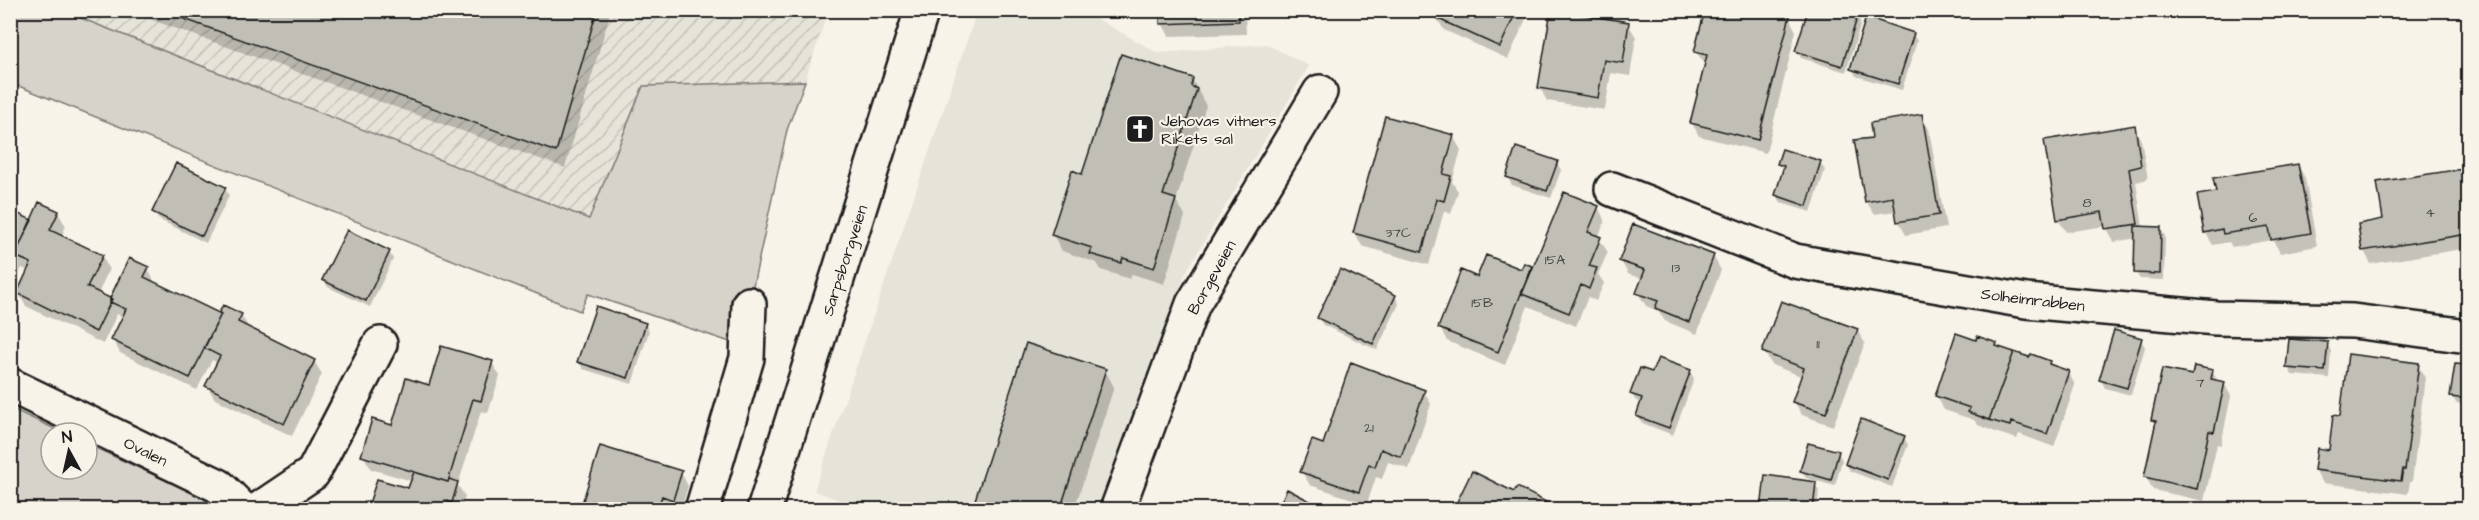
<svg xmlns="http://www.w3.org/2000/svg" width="2479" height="520" viewBox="0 0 2479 520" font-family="'Architects Daughter',sans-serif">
	<defs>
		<pattern id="industrial-furrows" width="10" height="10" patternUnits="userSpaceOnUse" patternTransform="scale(1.5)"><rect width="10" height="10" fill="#e6e3d9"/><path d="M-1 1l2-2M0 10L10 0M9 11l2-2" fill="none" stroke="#c5c2ba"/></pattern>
	</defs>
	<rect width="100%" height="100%" fill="#f7f3e8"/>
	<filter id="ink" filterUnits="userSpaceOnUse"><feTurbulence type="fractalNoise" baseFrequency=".0167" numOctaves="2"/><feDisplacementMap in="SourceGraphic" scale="12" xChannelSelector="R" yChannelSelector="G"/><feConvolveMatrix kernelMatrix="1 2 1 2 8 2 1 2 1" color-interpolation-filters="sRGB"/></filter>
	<g filter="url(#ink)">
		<!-- built -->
		<path fill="#e6e3d9" d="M977,11H1083L1158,53L1266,44L1309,66L1185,274L1102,509H864L814,491Z"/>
		<!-- industrial -->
		<path fill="url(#industrial-furrows)" d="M63,11H828L805,81L643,86L589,219Z"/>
		<!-- grass -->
		<path fill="#d7d3cb" stroke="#7a7874" stroke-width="1.5" d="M10,11H63L589,219L643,86L805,81L787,130L749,304L733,343L588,294L580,311L11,83Z
			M10,408L64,433H51V469H87V444L204,498L210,509H11Z"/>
		<!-- shadow -->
		<path fill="#0003" d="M124,10H611L565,168Z
			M1161,10H1245L1246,34L1169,36L1162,23Z
			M1439,10H1530L1508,59L1444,30L1436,17Z
			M1857,16L1861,23L1846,72L1801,58L1797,51Z
			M1789,18L1796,31L1766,153L1699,136L1692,123L1706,65L1696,52Z
			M1628,24L1636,37L1630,76L1611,73L1605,110L1547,101L1540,88Z
			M1913,34L1917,41L1902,90L1856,76L1852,69Z
			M1192,79L1206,106L1176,201L1185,216L1164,284L1132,274L1130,279L1101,270L1097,263L1062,251L1053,235L1083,176Z
			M1921,116L1929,129L1946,228L1906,235L1899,222L1897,211L1874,214L1866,201L1874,139Z
			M2134,127L2141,140L2148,179L2136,182L2143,228H2160L2165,236L2164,280L2140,279L2135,272L2137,238L2114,242L2106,226L2066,232L2058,219Z
			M1453,136L1461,150L1452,182L1458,191L1451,214L1444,211L1429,265L1362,246L1354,233Z
			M1557,163L1561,170L1551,198L1512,185L1507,177Z
			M1779,163H1820L1825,170L1811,212L1781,203L1777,195L1783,171Z
			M2298,165L2305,178L2317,246L2280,253L2273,240L2232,247L2229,242L2213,245L2205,232Z
			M2468,169V248L2371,264L2364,251L2359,225L2385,221L2379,184Z
			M225,188L229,196L206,243L158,219L153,212Z
			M40,204L58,213L66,226L61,237L102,256L109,269L98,294L111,300L148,269L155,283L220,315L224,307L241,315L249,328L314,361L322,374L292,436L215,399L207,386L218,363L212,360L197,390L120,353L113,340L123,317L117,314L103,344L26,306L18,293L29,271L22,268L10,292V211L31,221Z
			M1598,207L1605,221L1598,238L1608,252L1598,274L1604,283L1596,301L1588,297L1576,326L1528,306L1505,365L1447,341L1440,328L1478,279L1522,271L1531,267L1533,271Z
			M389,252L393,259L370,307L328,287L324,280Z
			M1713,256L1721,270L1697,334L1665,321L1658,311L1646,306L1638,293L1643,279L1628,274L1621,261Z
			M1395,296L1399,304L1377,350L1323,325L1319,318Z
			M645,324L649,331L632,384L583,369L579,362Z
			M1857,330L1865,343L1833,426L1802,415L1794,401L1803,377L1772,365L1764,352Z
			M2141,340L2145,347L2131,395L2105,388L2101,380Z
			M1977,341L1996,344L1999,349L2030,359L2049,362L2052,366L2068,372L2075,385L2054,447L2019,434L2017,439L1998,433L1978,425L1974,420L1944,410L1937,396Z
			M2327,344L2331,351L2329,378L2292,375L2288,367Z
			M492,363L500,376L488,413L481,411L458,485L465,497L461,510H369L409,490L412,481L371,469L363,455L430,386Z
			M2418,365L2425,378L2412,482H2410L2408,494L2323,483L2315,470L2330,451L2341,418Z
			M2457,365L2468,367V405L2456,403L2452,396Z
			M1105,370L1114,387L1074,510H979L976,503Z
			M1690,371L1694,379L1673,435L1642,423L1637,416L1642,403L1636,401L1631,394L1653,374Z
			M2212,371L2218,382L2224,383L2231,396L2221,445L2217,444L2204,501L2153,490L2146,477L2157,427L2152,419L2193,376Z
			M1424,391L1431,404L1409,469L1388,462L1382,479L1376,477L1367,504L1310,485L1302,472L1324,446Z
			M1904,437L1908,445L1892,487L1850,471L1846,463Z
			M1838,452L1842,460L1835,486L1806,478L1802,471Z
			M681,472L688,486L681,510H582Z
			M1815,484L1819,491L1817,510H1762Z
			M1258,503L1271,510H1255Z"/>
		<!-- building -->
		<path fill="#c0beb5" stroke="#1c1c1c" stroke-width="1.5" d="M159,10H597L556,152Z
			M1160,10H1239V21L1160,24Z
			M1437,10H1517L1500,47L1434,17Z
			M1551,10L1629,22L1623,63L1604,60L1598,98L1538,88Z
			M1705,10H1767L1790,16L1758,140L1690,123L1707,55L1694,52Z
			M1808,10H1845L1858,15L1842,66L1795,51Z
			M1866,17L1914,33L1898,84L1850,69Z
			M1121,54L1193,78L1191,86L1197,89L1163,195L1176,199L1154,268L1123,258L1121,263L1090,254L1092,248L1051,235L1072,170L1082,174Z
			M1922,114L1939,215L1897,222L1893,197L1865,202L1854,140L1872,138L1870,123Z
			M1385,116L1454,135L1443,174L1451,176L1444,201L1437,199L1422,252L1353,233Z
			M2135,125L2141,166L2129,169L2138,224L2105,229L2102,212L2057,220L2044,140Z
			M1516,147L1558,161L1547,191L1506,177Z
			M1782,149L1821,161L1807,206L1775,195L1784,166L1777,164Z
			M176,163L226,187L202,236L152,212Z
			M2298,164L2311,233L2271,240L2269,227L2223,234L2222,229L2204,233L2197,195L2216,192L2213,178Z
			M2468,168V234L2362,251L2358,224L2383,219L2377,182Z
			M1564,192L1599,206L1588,232L1601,237L1589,266L1597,268L1589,289L1581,285L1569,313L1522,294Z
			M39,202L59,211L50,230L103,255L87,287L112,299L96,332L17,293L31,263L15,256Z
			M10,210L32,220L10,264Z
			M1633,224L1714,255L1689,322L1655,308L1658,301L1636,293L1645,270L1619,261Z
			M2135,226L2161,227L2160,274L2134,273Z
			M347,230L390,251L366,301L322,280Z
			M1486,255L1521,269L1524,263L1532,266L1498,352L1438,328L1461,270L1477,277Z
			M129,258L149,267L144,277L221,314L190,378L111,340L126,309L110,302V298Z
			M1340,269L1396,295L1373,344L1317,318Z
			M1781,301L1858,329L1826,413L1792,402L1804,368L1762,352Z
			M223,305L242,314L238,322L315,360L284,424L205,386L220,356L204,348L221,314L219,313Z
			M596,306L646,323L628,378L577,362Z
			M2114,330L2142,338L2127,388L2099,380Z
			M1956,333L1976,340L1977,336L1997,343L1996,346L2014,352L1989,420L1968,412L1970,408L1935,396Z
			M2289,339L2328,342L2325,371L2286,368Z
			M1026,343L1106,369L1060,510H994L974,503Z
			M441,346L493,361L481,401L473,399L448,482L361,456L372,419L392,425L406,378L429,385Z
			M2014,352L2029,357L2031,354L2050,361L2049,364L2069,371L2047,434L2011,422L2010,426L1989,420Z
			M2348,354L2419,363L2405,470L2403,469L2401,481L2314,470L2317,448L2329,450L2333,415L2340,416Z
			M1658,358L1691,370L1669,428L1636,416L1642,398L1630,394L1640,368L1652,372Z
			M1351,362L1425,390L1401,457L1381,449L1375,467L1369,464L1359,492L1300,472L1312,440L1323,444Z
			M2455,364L2468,365V399L2450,397Z
			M2194,366L2213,370L2211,379L2225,382L2214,432L2209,431L2197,489L2144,477L2156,421L2151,420L2162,369L2192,375Z
			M1861,419L1905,436L1888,480L1845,464Z
			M1808,443L1839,451L1831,480L1800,471Z
			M600,446L682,471L673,500L662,496L657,510H580Z
			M1472,471L1514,492L1517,487L1552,505L1550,510H1453Z
			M414,472L448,482L449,479L458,482L452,503L445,500L442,510H367L377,479L408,488Z
			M1765,475L1816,482L1813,510H1761Z
			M1287,489L1327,510H1277Z"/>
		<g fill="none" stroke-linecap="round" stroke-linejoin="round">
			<!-- street casing -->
			<g stroke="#1c1c1c" stroke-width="38">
				<path id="street" d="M1612,189L1795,261L2026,301L2216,318L2353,321L2468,336
					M10,385L219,486L243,510
					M258,510L313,473L380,344
					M702,510L747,358L749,304
					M1117,510L1193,304L1320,92"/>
			</g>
			<!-- highway casing -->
			<g stroke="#1c1c1c" stroke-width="38">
				<path id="highway" d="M764,510L922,10"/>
			</g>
			<!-- street -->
			<use href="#street" stroke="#f7f3e8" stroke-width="33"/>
			<!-- highway -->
			<use href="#highway" stroke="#f7f3e8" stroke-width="33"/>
		</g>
	</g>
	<!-- icons -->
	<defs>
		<g id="church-square" transform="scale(1.5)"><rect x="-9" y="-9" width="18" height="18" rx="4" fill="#1c1c1c" stroke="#f7f3e8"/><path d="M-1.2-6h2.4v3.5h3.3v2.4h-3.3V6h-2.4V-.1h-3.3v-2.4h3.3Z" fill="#fff"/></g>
	</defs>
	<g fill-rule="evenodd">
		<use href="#church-square" x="1140" y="129"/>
	</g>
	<g text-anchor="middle" stroke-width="4.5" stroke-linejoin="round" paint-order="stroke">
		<!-- number labels -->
		<g font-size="14" fill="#454442">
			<text x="2087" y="207">8</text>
			<text x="2430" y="217">4</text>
			<text x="2253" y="222">6</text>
			<text x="1398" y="237">37C</text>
			<text x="1555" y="264">15A</text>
			<text x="1676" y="272">13</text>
			<text x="1482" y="307">15B</text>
			<text x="1818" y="348">11</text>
			<text x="2200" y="387">7</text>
			<text x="1369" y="432">21</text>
		</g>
		<!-- poi labels -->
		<g font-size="16" fill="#1c1c1c" stroke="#f7f3e8" text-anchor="start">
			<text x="1161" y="126">Jehovas vitners<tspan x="1161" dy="18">Rikets sal</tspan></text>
		</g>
		<!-- street labels -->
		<g font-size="16" fill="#1c1c1c" stroke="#f7f3e8">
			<text transform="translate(844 260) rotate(-72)" y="6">Sarpsborgveien</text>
			<text transform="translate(1211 277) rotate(-61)" y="6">Borgeveien</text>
			<text transform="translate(2033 299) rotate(7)" y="6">Solheimrabben</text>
			<text transform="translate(146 451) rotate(26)" y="6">Ovalen</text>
		</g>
	</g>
	<!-- margin -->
	<rect width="2479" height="520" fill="none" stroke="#f7f3e8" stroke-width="36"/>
	<rect x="18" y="18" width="2443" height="484" fill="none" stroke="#1c1c1c" stroke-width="2" filter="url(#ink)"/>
	<!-- north arrow -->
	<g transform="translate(69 451) rotate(352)"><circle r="28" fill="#f7f3e8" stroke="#9f9d96" stroke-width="1.5"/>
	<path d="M0-4.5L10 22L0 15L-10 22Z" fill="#1c1c1c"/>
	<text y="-9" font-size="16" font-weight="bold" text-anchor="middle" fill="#1c1c1c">N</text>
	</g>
</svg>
